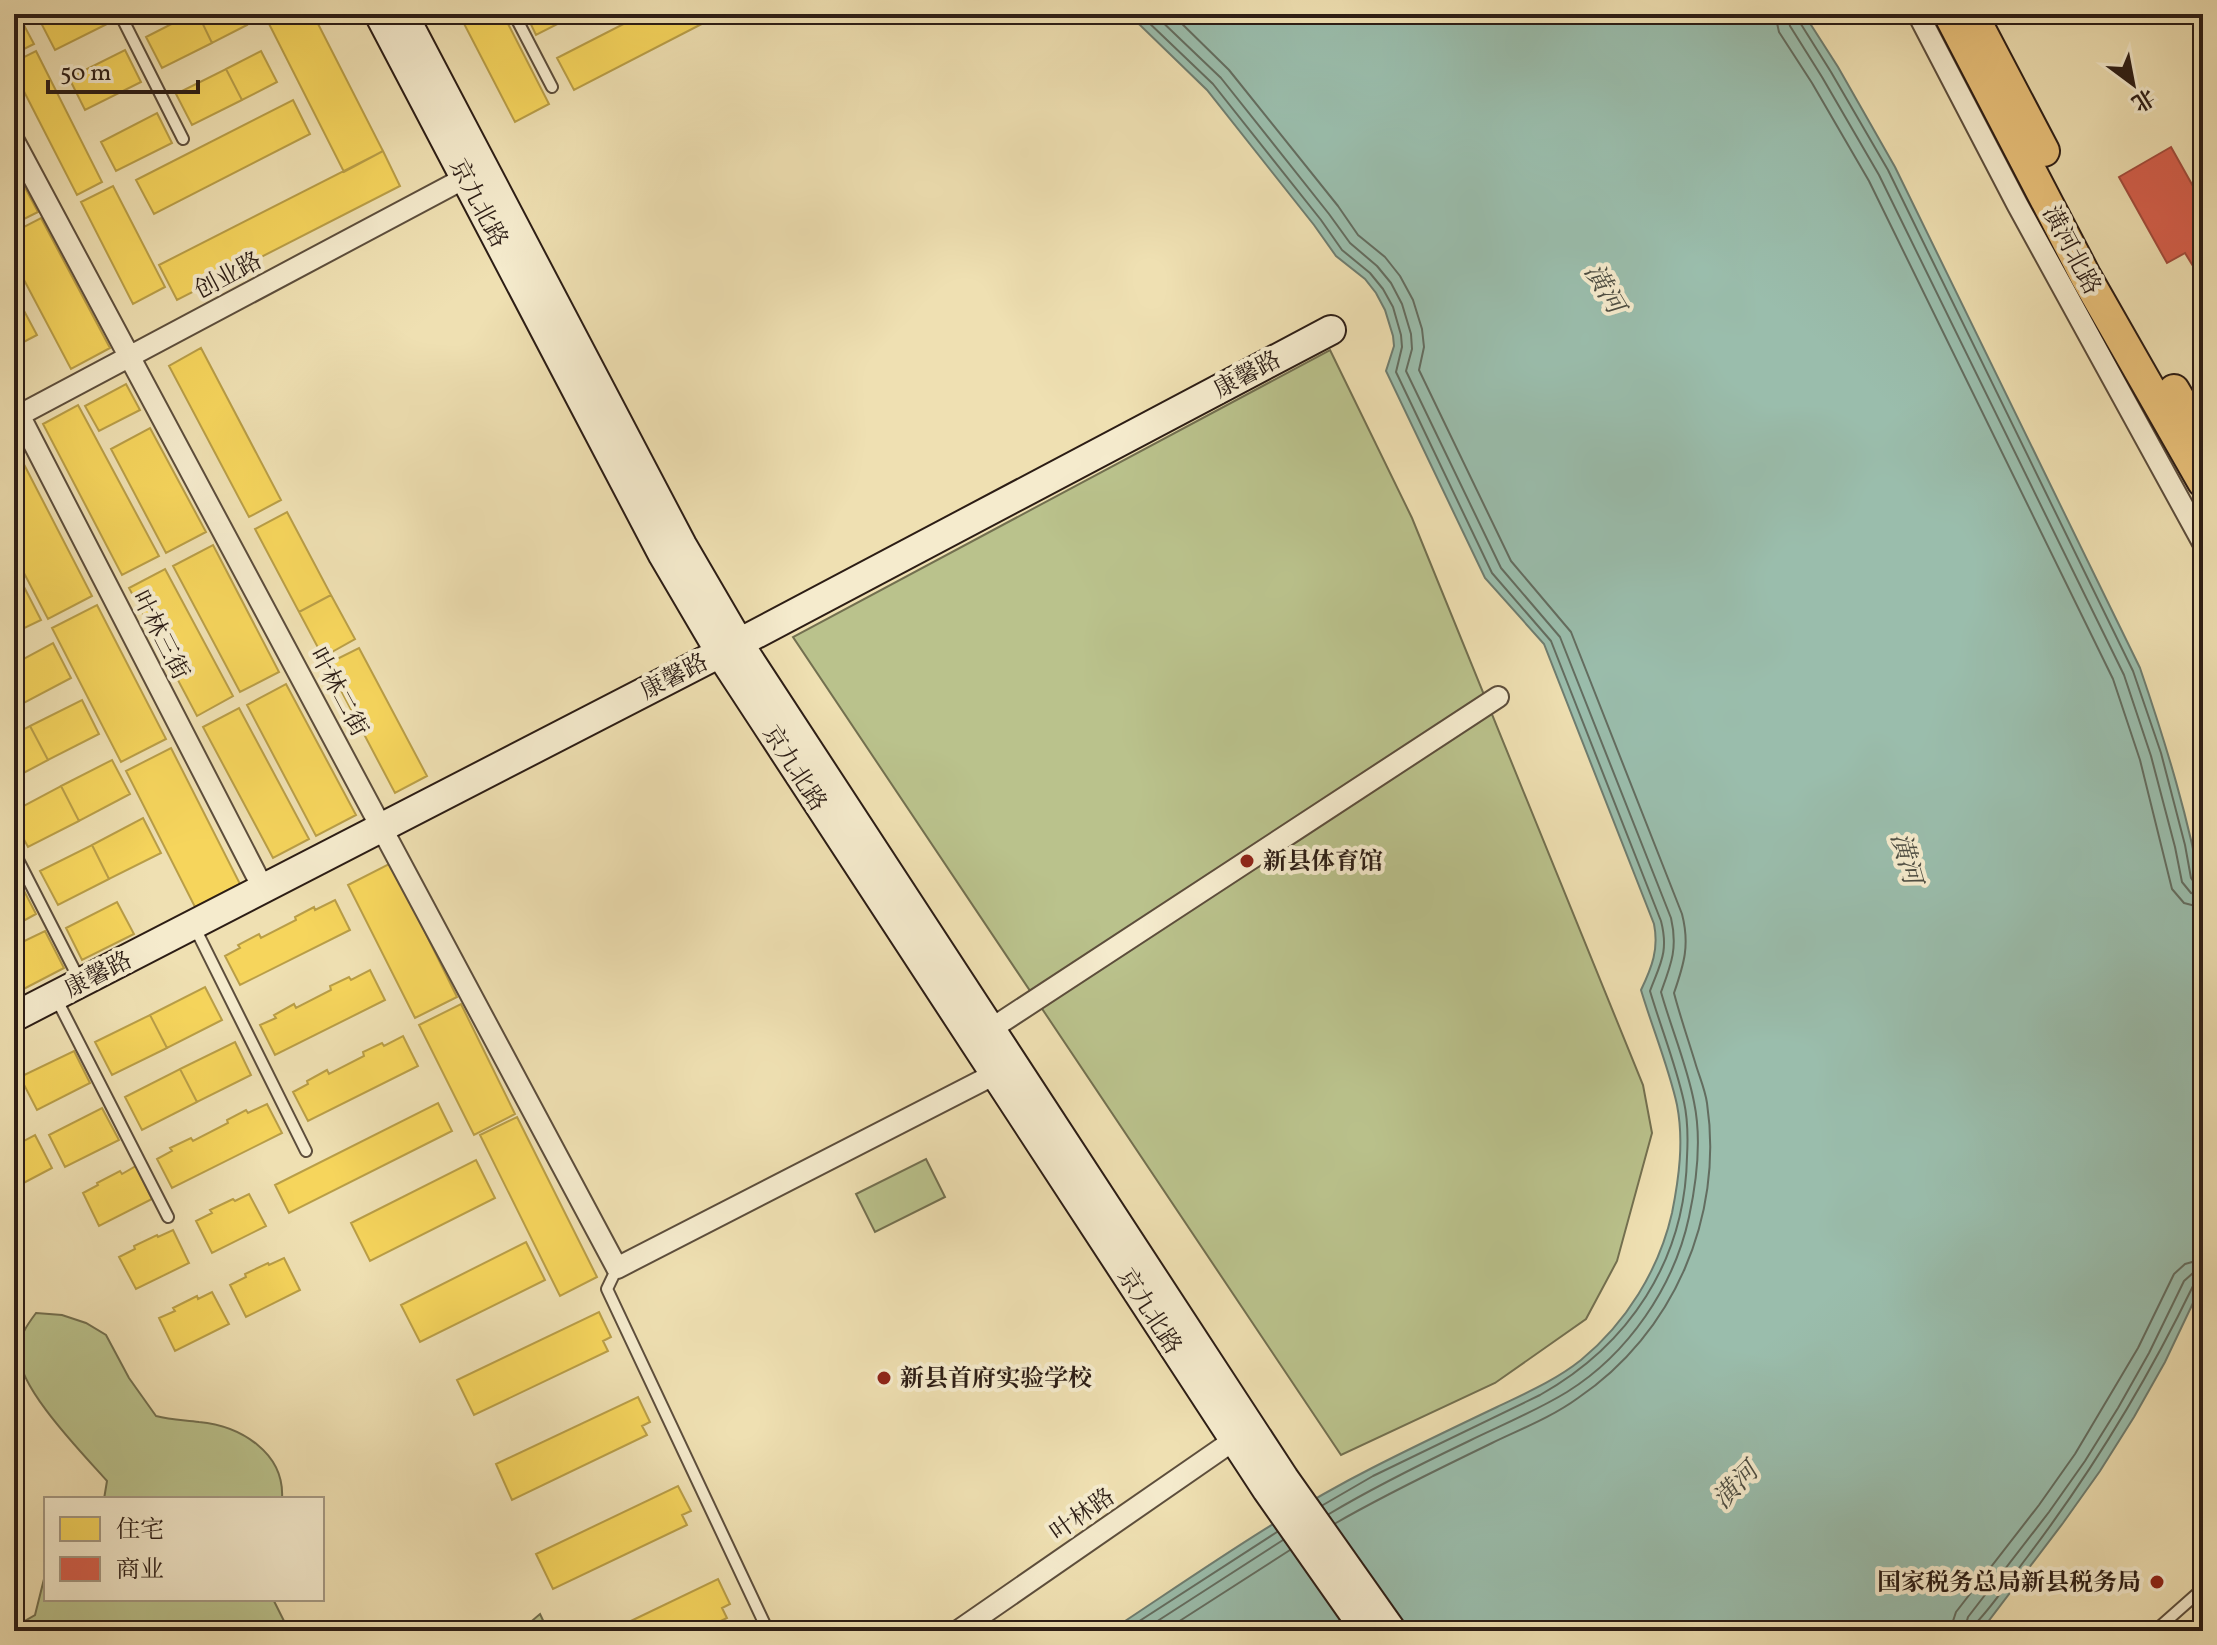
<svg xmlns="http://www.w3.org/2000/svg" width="2217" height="1645" viewBox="0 0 2217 1645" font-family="Vollkorn,'Noto Serif SC',serif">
	<rect width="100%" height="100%" fill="#efe0b2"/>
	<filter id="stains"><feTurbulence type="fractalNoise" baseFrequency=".0025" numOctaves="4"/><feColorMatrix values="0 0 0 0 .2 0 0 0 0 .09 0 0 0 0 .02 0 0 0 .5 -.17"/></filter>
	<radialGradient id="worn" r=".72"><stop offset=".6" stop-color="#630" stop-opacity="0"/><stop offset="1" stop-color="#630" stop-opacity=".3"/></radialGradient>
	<!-- green -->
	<path fill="#bac28c" stroke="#737050" stroke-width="2" d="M1330,350L1412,518L1643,1085L1652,1133L1617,1261L1586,1319L1495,1383L1341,1455L793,637Z
		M926,1159L945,1197L875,1232L856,1194Z
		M36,1313L62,1315L86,1323L106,1335L129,1378L156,1416C171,1420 184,1420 199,1422C241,1426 285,1453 282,1499H104L107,1481C84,1455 17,1387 19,1353C19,1336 27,1325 36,1313Z
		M46,1571V1599H273L289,1631H14V1627L35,1615Z
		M540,1614L548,1631H520Z"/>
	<!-- water -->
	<path fill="#9abdac" stroke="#6e7d70" stroke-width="2" d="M1122,14H1804L1838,67L1895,167L2140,668C2166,744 2189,819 2203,898V1282L2165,1362L2134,1417L2100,1471L2063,1523L1987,1623L1978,1631H1110C1195,1575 1281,1514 1372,1468C1413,1447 1455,1427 1497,1407C1526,1393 1556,1380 1581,1360C1626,1323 1659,1270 1672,1213C1679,1178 1684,1141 1677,1105C1669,1068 1652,1027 1641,990C1652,967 1659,949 1654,924L1544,644L1485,578L1386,371L1394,346L1393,336L1385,310L1376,293L1365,279L1336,256L1314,225L1207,90L1140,25Z"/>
	<!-- homes -->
	<path fill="#f6d55c" stroke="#b99e47" stroke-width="2" d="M14,14H18L34,44L14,54Z
		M53,14H107L111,22L55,50L40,21Z
		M191,14H198L212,43L162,68L146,37Z
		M198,14H241L247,25L212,43Z
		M264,14H313L383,151L344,172Z
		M459,14H503L549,104L515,122Z
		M526,14H577L536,35Z
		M643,14H721L574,90L557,58Z
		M125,50L141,82L85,110L69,78Z
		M36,51L102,182L77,195L14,72V62Z
		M261,51L277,82L242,100L226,69Z
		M226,69L242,100L192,125L176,94Z
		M293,100L310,134L154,214L136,180Z
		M157,113L172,143L116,171L101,142Z
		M383,151L400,186L177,300L159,265Z
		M14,167L38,212L14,224Z
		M113,186L165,287L133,304L81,202Z
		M41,218L110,348L71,369L14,261V232Z
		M14,292L37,335L14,347Z
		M201,348L281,500L249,517L169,366Z
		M126,384L140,410L99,431L85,406Z
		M78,405L159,556L122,575L43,424Z
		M150,428L206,532L166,553L111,449Z
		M14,445L92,596L48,619L14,554Z
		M287,512L331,595L299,612L255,529Z
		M213,545L279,672L240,692L173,566Z
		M165,569L233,696L197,716L129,588Z
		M23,585L41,620L14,633V590Z
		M331,595L355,639L323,657L299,612Z
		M97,605L166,739L121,762L52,628Z
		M53,643L71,678L20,705L14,694V664Z
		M359,648L427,776L395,793L327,664Z
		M286,684L356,815L316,836L247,705Z
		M82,700L99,734L48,760L30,726Z
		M239,708L309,839L273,858L203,727Z
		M30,726L48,760L14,778V734Z
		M171,748L240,884L195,907L126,771Z
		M112,760L130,794L79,821L61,786Z
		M61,786L79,821L28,847L14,821V811Z
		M143,818L161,853L109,879L92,845Z
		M92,845L109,879L58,905L40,871Z
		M391,863L457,997L415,1018L348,885Z
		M18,879L36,914L14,926V881Z
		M335,900L350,930L240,985L225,956L240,948L238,945L259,934L261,938L296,920L295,917L314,907L315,910Z
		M117,902L134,934L82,960L66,928Z
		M45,931L64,968L14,994V946Z
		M370,970L385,1000L275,1055L260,1025L276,1018L274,1015L294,1004L296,1008L331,990L330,986L349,977L351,980Z
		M205,987L222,1020L167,1048L150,1015Z
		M461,1004L515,1114L474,1135L419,1025Z
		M150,1015L167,1048L112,1075L95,1042Z
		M403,1036L418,1066L308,1121L293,1092L308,1084L307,1081L327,1070L329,1074L364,1056L363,1052L382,1043L384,1046Z
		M235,1042L251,1075L197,1102L180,1069Z
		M74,1051L90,1083L37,1110L20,1077Z
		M180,1069L197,1102L142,1130L125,1097Z
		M438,1103L452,1131L289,1213L275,1185Z
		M267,1104L282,1133L172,1188L157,1159L172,1151L170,1148L191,1138L193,1141L228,1123L227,1120L246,1110L248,1113Z
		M102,1108L119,1140L65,1167L49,1135Z
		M517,1117L597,1277L560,1296L480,1135Z
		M35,1135L52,1168L14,1188V1146Z
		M476,1160L495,1198L370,1261L351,1223Z
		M136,1166L152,1199L99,1226L83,1193L98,1185L97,1183L120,1171L122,1174Z
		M249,1194L266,1226L212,1253L196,1221L212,1213L210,1210L233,1199L235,1201Z
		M173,1230L189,1263L136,1289L119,1257L135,1249L134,1246L157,1235L158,1237Z
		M526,1242L545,1280L420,1342L401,1305Z
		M284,1258L300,1290L246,1317L230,1285L246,1277L245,1274L268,1263L269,1265Z
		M212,1292L229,1324L175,1351L159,1318L175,1311L173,1308L197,1296L198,1299Z
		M599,1312L611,1337L603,1341L608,1351L474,1415L457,1380Z
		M638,1397L650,1422L642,1426L647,1435L512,1500L496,1464Z
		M678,1486L691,1511L682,1515L687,1525L553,1589L536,1554Z
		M718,1579L730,1604L722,1608L727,1618L700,1631H610Z"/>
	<!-- shops -->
	<path fill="#d6604d" stroke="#a34c3c" stroke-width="2" d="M2171,147L2203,204V267L2196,271L2185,253L2167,263L2119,177Z"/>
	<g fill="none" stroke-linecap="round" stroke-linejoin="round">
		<!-- shore -->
		<path stroke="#636d60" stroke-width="2" d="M1137,14L1145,19L1213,84L1321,220L1342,250L1370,273L1383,289L1393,307L1401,335L1402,347L1396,372L1492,573L1551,641L1661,921C1669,952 1660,964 1650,991C1661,1028 1676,1065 1684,1102C1688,1120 1688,1139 1687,1157C1685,1261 1629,1345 1540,1395L1373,1476L1323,1505
			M1154,14L1221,78L1329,214L1350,243L1377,266L1391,283L1402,304L1411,334L1412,349L1406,371L1501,568L1560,637L1671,918C1678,948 1671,965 1661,992C1671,1028 1687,1065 1694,1102C1702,1140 1697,1180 1689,1217C1674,1287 1628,1354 1567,1392C1536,1411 1502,1425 1469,1441C1421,1464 1374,1487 1329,1514
			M1172,14L1229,70L1338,206L1358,235L1385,257L1400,276L1413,300L1422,329L1424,347L1419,370L1511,561L1571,632L1682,914C1690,945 1684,964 1674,993C1680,1016 1688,1039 1695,1062C1699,1076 1705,1089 1707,1103C1724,1217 1673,1334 1578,1398C1552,1417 1521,1429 1492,1443C1439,1469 1386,1494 1336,1523
			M1775,14L1779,32L1812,83L1869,181L2113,679L2140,760L2172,889L2184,903L2203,908
			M1787,14L1790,26L1822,77L1879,175L2124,675L2151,756L2175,847L2182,882L2191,893L2203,896
			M1798,14L1799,21L1831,72L1888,170L2133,671L2161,753L2185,845L2191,878L2196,885L2203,886
			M1124,1631L1277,1532
			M1142,1631L1283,1540
			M1164,1631L1290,1550
			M1952,1631L1953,1621L1956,1612L2039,1505L2075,1454L2138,1348L2174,1274L2185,1264L2203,1259
			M1964,1631L1968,1617L2049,1512L2085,1461L2118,1408L2149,1353L2184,1281L2193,1273L2203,1272
			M1974,1631L1976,1623C1995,1603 2011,1578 2028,1556C2093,1470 2146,1383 2193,1286L2197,1282H2203"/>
		<!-- lane casing -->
		<g stroke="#5d4e3c" stroke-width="14">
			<path id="lane" d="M120,14L183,139
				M514,14L552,87
				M14,852L80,981
				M194,926L306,1151
				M56,998L168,1217
				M617,1268L607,1289L768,1631
				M2155,1631L2199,1592"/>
		</g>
		<!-- street casing -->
		<g stroke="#5d4e3c" stroke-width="24">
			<path id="street" d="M1918,14L2017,204L2203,543
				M14,141L617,1268L995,1074
				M14,405L263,888
				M14,418L465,178
				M991,1029L1498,697
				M958,1631L1234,1440"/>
		</g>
		<!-- secondary casing -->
		<g stroke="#2c1d15" stroke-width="32">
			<path id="secondary" d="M379,14L663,555L727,664L1267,1490L1366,1631
				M403,14L682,545L745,653L1284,1478L1392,1631
				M14,1017L720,653L1331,330"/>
		</g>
		<!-- primary casing -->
		<g stroke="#2c1d15" stroke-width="34">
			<path id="primary" d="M1949,14L2086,277L2203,482
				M1972,14L2044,151
				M2174,390L2203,440"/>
		</g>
		<!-- lane -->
		<use href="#lane" stroke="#f5ebcd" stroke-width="10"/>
		<!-- street -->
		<use href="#street" stroke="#f5ebcd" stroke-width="20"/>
		<!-- secondary -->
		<use href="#secondary" stroke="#f5ebcd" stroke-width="28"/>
		<!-- primary -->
		<use href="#primary" stroke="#e8c079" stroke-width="30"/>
	</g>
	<!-- markers -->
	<g fill="#8f2418" stroke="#f5ebcd" stroke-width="3">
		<circle cx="1247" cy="861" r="8"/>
		<circle cx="884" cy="1378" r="8"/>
		<circle cx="2157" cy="1582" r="8"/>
	</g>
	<g text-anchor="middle" stroke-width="8" stroke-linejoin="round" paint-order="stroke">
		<!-- street labels -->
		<g font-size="24" fill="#2c1d15" stroke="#f5ebcd">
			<text transform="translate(479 203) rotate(62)" y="8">京九北路</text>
			<text transform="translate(2072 250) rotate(62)" y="8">潢河北路</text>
			<text transform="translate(228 275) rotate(-28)" y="8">创业路</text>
			<text transform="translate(1247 374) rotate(-28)" y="8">康馨路</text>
			<text transform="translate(161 635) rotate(63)" y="8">叶林三街</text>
			<text transform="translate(674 676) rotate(-27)" y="8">康馨路</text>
			<text transform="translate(339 692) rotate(62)" y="8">叶林二街</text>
			<text transform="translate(795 768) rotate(57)" y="8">京九北路</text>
			<text transform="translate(98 974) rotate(-27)" y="8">康馨路</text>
			<text transform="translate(1150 1311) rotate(57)" y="8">京九北路</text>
			<text transform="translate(1082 1514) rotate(-35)" y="8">叶林路</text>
		</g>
		<!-- poi labels -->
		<g font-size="24" font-weight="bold" fill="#2c1d15" stroke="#f5ebcd" text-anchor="start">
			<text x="1263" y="869">新县体育馆</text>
			<text x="900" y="1386">新县首府实验学校</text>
			<text x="2141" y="1590" text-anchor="end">国家税务总局新县税务局</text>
		</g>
		<!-- water labels -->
		<g font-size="26" font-style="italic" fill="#4d4d42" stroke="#f5ebcd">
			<text transform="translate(1605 288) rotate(59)" y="9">潢河</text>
			<text transform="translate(1907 858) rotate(74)" y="9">潢河</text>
			<text transform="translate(1735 1485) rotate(-46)" y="9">潢河</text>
		</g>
	</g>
	<!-- margin -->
	<rect width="2217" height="1645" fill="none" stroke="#efe0b2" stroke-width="48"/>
	<rect x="16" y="16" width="2185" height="1613" fill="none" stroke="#2c1d15" stroke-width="4"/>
	<rect x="24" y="24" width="2169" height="1597" fill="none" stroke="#2c1d15" stroke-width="2"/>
	<!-- legend -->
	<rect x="44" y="1497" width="280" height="104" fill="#f5ebcd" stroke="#a59983" stroke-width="2"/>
	<rect x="60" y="1517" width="40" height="24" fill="#f6d55c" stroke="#a59983" stroke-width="2"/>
	<text x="116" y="1537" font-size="24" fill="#2c1d15">住宅</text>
	<rect x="60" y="1557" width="40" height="24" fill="#d6604d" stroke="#a59983" stroke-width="2"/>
	<text x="116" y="1577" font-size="24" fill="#2c1d15">商业</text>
	<!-- north arrow -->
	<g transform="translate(2133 84) rotate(148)" stroke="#f5ebcd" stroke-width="6" paint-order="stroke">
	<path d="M0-6L14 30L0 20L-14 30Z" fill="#2c1d15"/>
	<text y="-12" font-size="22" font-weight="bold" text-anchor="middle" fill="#2c1d15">北</text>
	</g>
	<!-- scale -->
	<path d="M48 80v12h150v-12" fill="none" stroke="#2c1d15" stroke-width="4"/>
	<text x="60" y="80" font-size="24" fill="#2c1d15" stroke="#f5ebcd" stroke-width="6" paint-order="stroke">50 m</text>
	<rect width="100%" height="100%" filter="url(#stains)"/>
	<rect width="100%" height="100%" fill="url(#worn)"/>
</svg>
